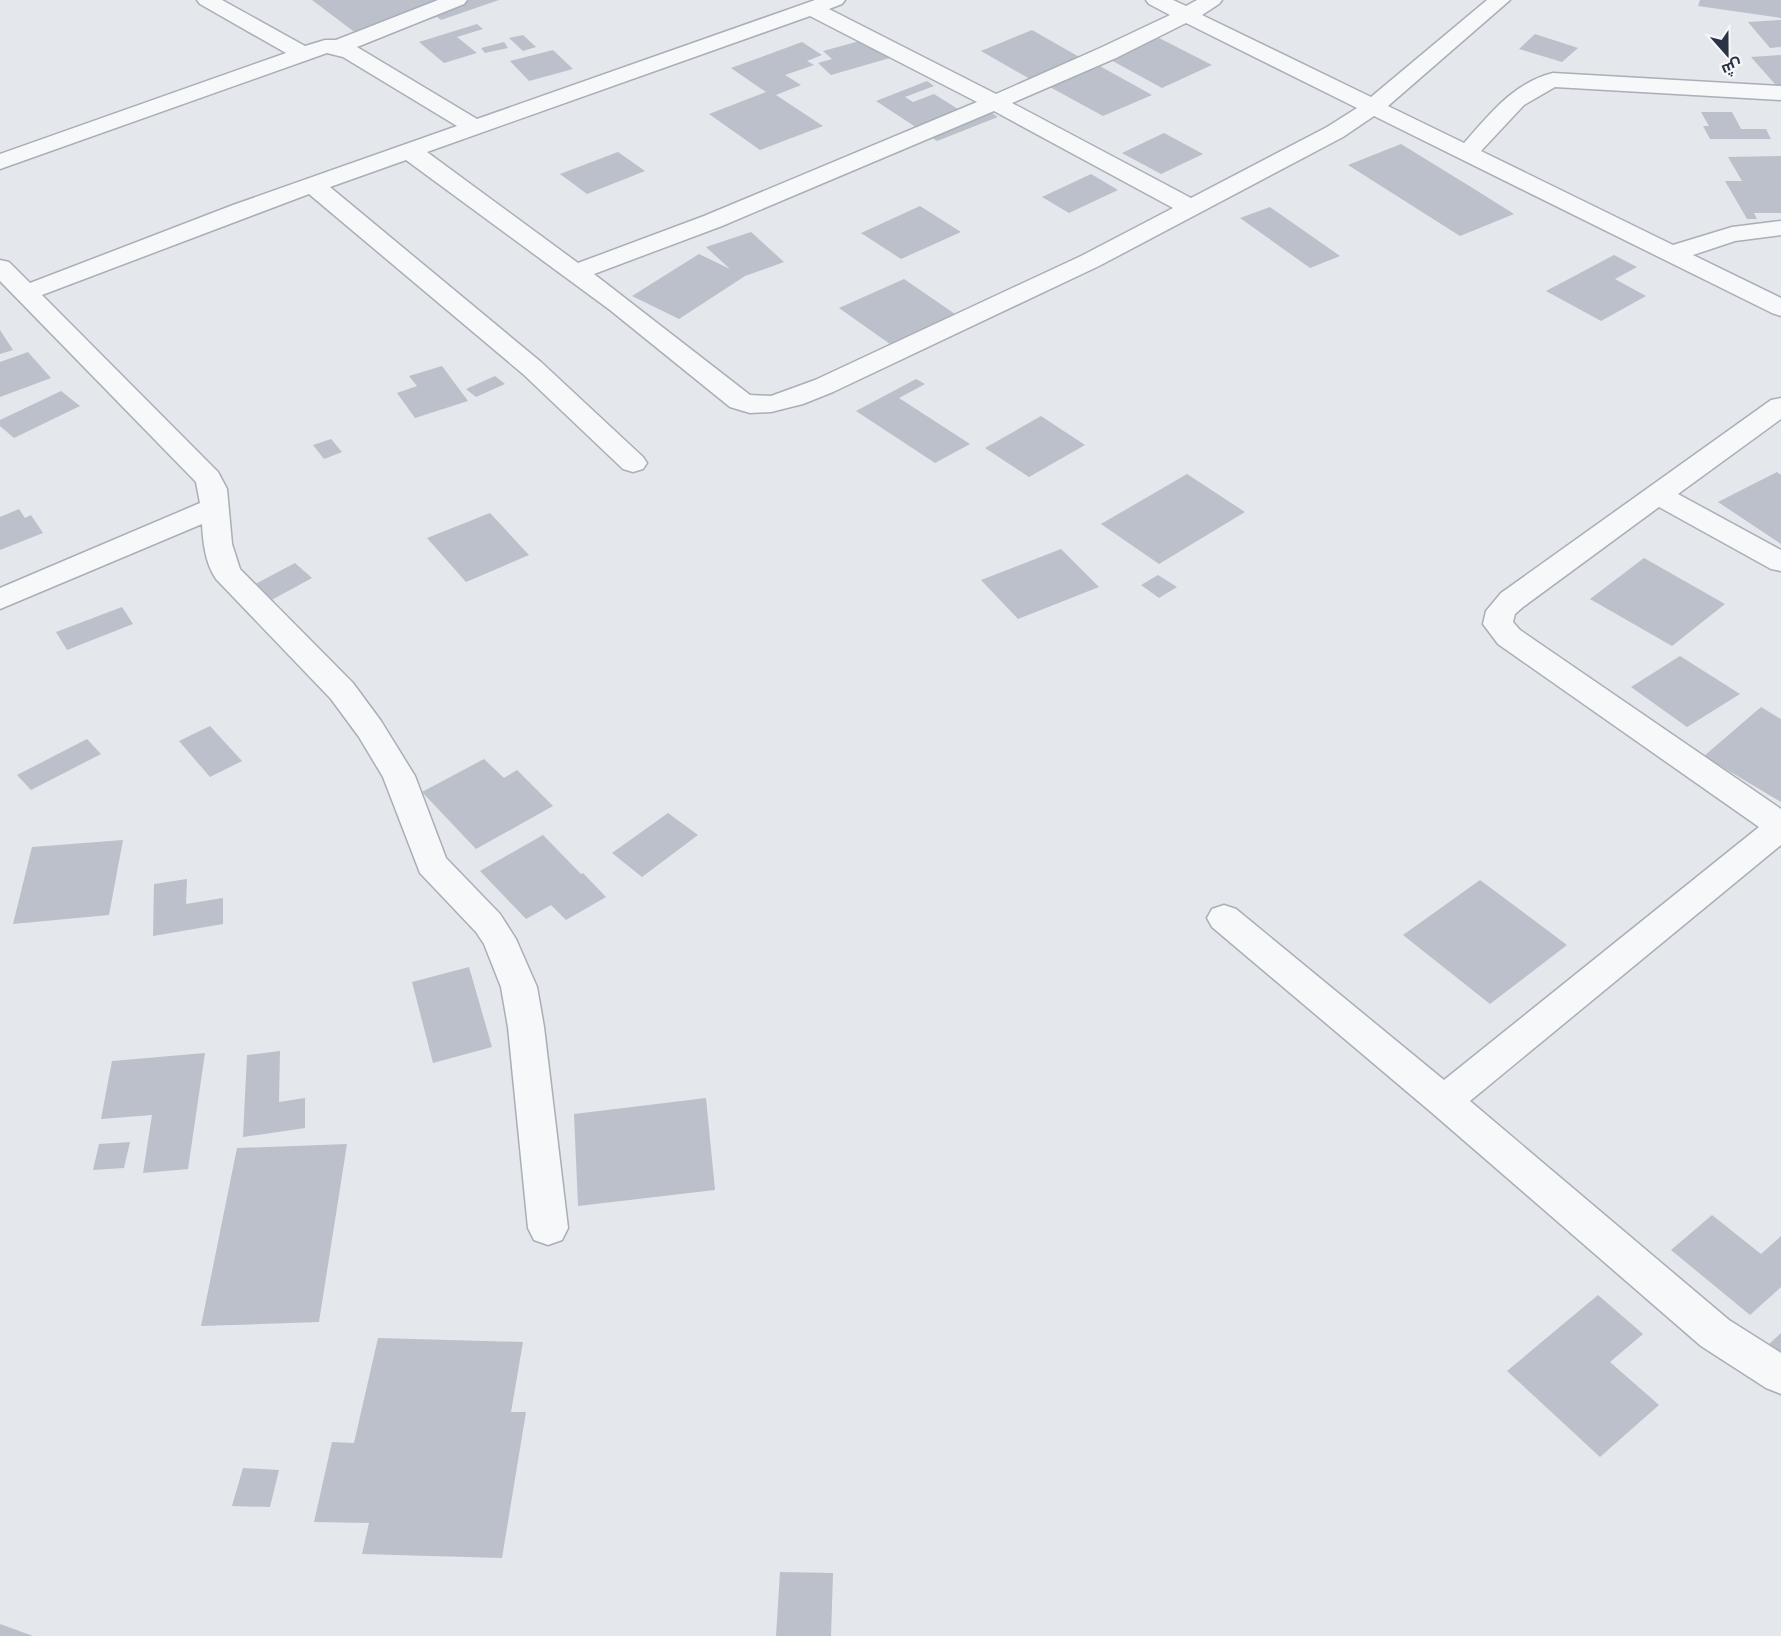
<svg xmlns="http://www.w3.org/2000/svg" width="1781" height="1636" viewBox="0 0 1781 1636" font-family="'Source Sans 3',Cairo,sans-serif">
	<rect width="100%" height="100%" fill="#e4e7ec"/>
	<!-- building -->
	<path fill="#bbc0ca" d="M312,0H499L441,20L437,17L365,40Z
		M1700,0H1781V18L1698,6Z
		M1781,20V47L1770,48L1748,22Z
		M477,24L483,29L457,37L477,53L444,63L419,42Z
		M1032,30L1081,58L1030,79L981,51Z
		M1535,34L1578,48L1562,62L1519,49Z
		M523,35L536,47L523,51L509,38Z
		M1159,38L1212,65L1162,88L1109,59Z
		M867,39L890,58L831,75L818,63L832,59L823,51Z
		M504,42L508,48L485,53L481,48Z
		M802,42L822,55L807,61L814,65L785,75L801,85L776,95L823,126L760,150L709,114L766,92L731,68Z
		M553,50L573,69L529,81L510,61Z
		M1781,55V91L1751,57Z
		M1098,65L1152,95L1103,116L1048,86Z
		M927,81L934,86L905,97L913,102L934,94L958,109L975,102L998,117L937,141L876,101Z
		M1701,112H1732L1741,129H1766L1771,139H1710L1703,126H1709Z
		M1164,133L1203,154L1161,174L1122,153Z
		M1401,144L1471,187L1514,214L1460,236L1348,165Z
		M618,152L645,171L587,194L560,174Z
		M1781,156V213H1754L1757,219H1747L1725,181H1742L1728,157Z
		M1091,174L1118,190L1069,213L1042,197Z
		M920,206L961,232L901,259L861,233Z
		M1270,207L1340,256L1310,268L1240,218Z
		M751,232L784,262L745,276L679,319L632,296L699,254L730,269L706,247Z
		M1614,255L1637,267L1615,279L1646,296L1601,321L1546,291Z
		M904,279L955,314L890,344L839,308Z
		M0,330L13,350L0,354Z
		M28,352L51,378L0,397V362Z
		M442,366L468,401L415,418L397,393L417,386L409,376Z
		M495,376L505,384L476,397L466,389Z
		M916,379L925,384L899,398L970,444L935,463L856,411Z
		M61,391L80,406L14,438L0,426V420Z
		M1041,416L1085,445L1029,477L985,448Z
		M331,439L342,452L324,459L313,445Z
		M1777,472L1781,475V544L1718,502Z
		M1187,474L1245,512L1159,564L1101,524Z
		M19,509L25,518L31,515L43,533L0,550V517Z
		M490,513L529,555L466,582L427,538Z
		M1061,549L1099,587L1018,619L981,580Z
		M1644,558L1725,604L1672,646L1590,599Z
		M295,563L312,578L266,603L248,588Z
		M1158,575L1177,587L1159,598L1141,585Z
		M122,607L133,624L67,650L56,632Z
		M1680,656L1740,694L1687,727L1631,687Z
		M1761,707L1781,719V802L1704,756Z
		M210,726L242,761L210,777L179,741Z
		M87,739L101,754L31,790L17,775Z
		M484,759L504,778L517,770L553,806L476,849L422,792Z
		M668,813L698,835L642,877L612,853Z
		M543,835L581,874L583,873L606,897L566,920L551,905L526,919L480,871Z
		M123,840L109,915L13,924L32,847Z
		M187,879L186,904L223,898V924L153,936L154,884Z
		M1480,880L1567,945L1490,1004L1403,935Z
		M469,967L492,1047L433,1063L412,982Z
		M280,1051L279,1102L305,1098V1128L243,1137L247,1055Z
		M205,1053L188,1169L143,1173L152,1115L101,1119L112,1061Z
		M706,1098L715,1190L578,1206L574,1114Z
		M130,1142L124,1168L93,1170L99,1144Z
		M347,1144L319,1322L201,1326L237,1148Z
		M1712,1215L1761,1254L1781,1236V1287L1750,1315L1671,1250Z
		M1598,1295L1643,1334L1610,1362L1659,1405L1600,1457L1507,1371Z
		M1781,1333V1354L1769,1344Z
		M378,1338L523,1342L511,1412H526L502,1558L362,1554L369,1523L314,1522L332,1442L354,1443Z
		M243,1468L279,1470L270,1507L232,1506Z
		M780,1572L833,1573L831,1636H776Z
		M0,1624L33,1636H0Z"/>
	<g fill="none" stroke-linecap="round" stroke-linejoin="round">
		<!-- minor casing -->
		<g stroke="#a9aeb7" stroke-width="3">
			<path id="minor" d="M197,0H222L305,46L325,40H336L438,0H467L464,4L357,47L477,119L815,0H845L842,4L829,9L996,94L1100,48L1170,15L1149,4L1146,0H1173L1186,6L1197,0H1222L1219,4L1202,15L1371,97L1487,0H1510L1388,106L1464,143C1490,114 1513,83 1553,73L1781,86V100L1555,87L1524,105L1481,151L1673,245L1732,227L1781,221V235L1735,241L1693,255L1781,298V316L1772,313L1374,116L1343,137L1099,266L833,392L803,404L771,412L750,413L730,407L610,310L406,160L330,187L541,362L643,457L647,463L643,469L633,472L623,469L523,374L309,194L42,295L218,472L227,489L232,544L240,569L353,683L381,721L415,776L446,858L500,914L516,939L537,987L544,1027L568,1228L562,1240L548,1245L534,1240L528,1228L508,1027L501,987L484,944L476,932L420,873L383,777L359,737L331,699L216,579C205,563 203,542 202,524L0,609V588L200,503L196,482L0,281V260L9,262L30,283L233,205L457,126L343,57L327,53L0,169V154L286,53L200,4ZM810,16L977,102L704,216L578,263L427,152ZM1186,23L1357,108L1327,127L1191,198L1012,103L1116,58ZM994,111L1173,208L1081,256L815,380L771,396L750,395L594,274L722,226Z
				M1781,398V419L1678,494L1781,550V571L1771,569L1659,507L1523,607L1515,614L1513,622L1520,630L1781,809V845L1470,1101L1729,1320L1781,1353V1394L1766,1388L1701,1346L1431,1112L1212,927L1207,918L1212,909L1224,905L1236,909L1444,1080L1759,827L1498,644L1483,624L1486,611L1501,593L1771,400Z"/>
		</g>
		<!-- minor -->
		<use href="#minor" fill="#f7f8fa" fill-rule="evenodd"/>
	</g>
	<!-- north arrow -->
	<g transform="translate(1727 54) rotate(159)" stroke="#f4f6f9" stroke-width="4.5" paint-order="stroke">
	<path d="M0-4.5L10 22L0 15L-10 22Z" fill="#2b3445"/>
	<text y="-9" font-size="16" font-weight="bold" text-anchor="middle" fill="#2b3445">ش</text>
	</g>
</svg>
